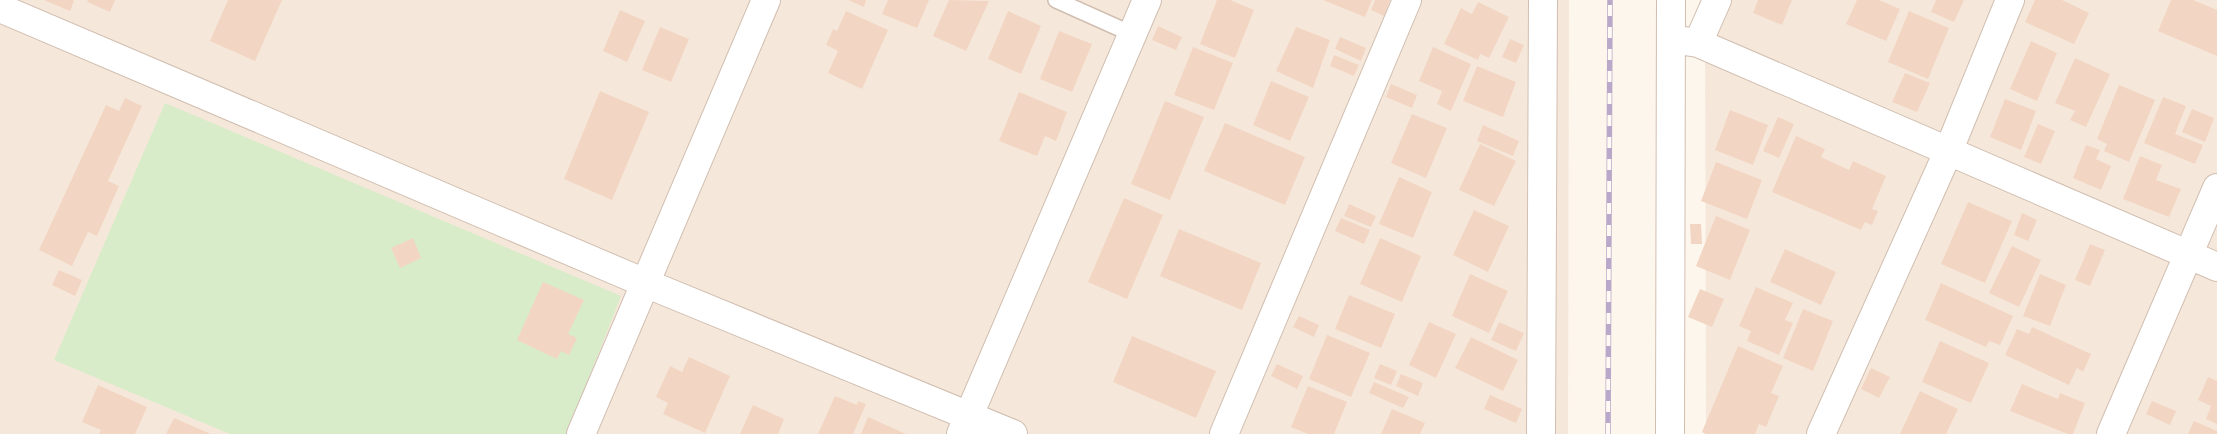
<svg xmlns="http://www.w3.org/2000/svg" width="2217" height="434" viewBox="0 0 2217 434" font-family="Raleway,sans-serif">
	<rect width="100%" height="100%" fill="#fdf6ec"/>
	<!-- residential -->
	<path fill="#f5e8da" d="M0,0H1569L1568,434H0Z
		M1705,0H2217V434H1706Z"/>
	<!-- green -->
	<path fill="#d8ecc9" d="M165,103L621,296L567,434H230L54,360Z"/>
	<!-- building -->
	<path fill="#f3d5c3" d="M44,0H72L74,1L70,11Z
		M88,0H115L110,12L87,2Z
		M228,0H282L255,61L210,41Z
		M848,0H866L864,7Z
		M888,0H929L917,28L882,14Z
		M949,0L989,1L966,51L933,36Z
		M1217,0H1230L1254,10L1235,58L1200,44Z
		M1323,0H1372L1365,17Z
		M1375,0H1390L1384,16L1371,10Z
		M1758,0H1792L1782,25L1753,13Z
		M1857,0H1879L1900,9L1886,41L1846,24Z
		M1936,0H1964L1954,22L1931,12Z
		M2035,0H2062L2089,13L2074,44L2025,22Z
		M2171,0H2193L2217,10V56L2158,31Z
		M1478,2L1509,17L1489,58L1480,54L1478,60L1444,44L1461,8L1472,14Z
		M620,10L645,21L627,62L603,51Z
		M846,11L888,30L862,89L828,73L838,51L826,45L833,29L837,31Z
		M1008,11L1041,26L1021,74L988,59Z
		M1909,11L1949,28L1928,79L1888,62Z
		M1158,26L1182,37L1176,50L1152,40Z
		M660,27L689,39L671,82L642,70Z
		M1296,27L1330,40L1313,88L1276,71Z
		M1059,31L1092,44L1072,92L1040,79Z
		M1340,37L1366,48L1361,61L1335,49Z
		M1510,39L1524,45L1516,63L1502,57Z
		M2031,41L2057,53L2037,101L2010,89Z
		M1193,47L1233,63L1214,110L1174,95Z
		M1433,47L1471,64L1451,111L1437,104L1442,91L1419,81Z
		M1334,55L1359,65L1354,76L1330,66Z
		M2075,58L2110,74L2086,127L2070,120L2075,111L2055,103Z
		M1477,66L1516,82L1503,117L1463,101Z
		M1905,73L1930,83L1917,112L1892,102Z
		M1271,81L1309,97L1290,141L1253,125Z
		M1391,84L1417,95L1412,108L1386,97Z
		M2119,85L2155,100L2129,162L2104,151L2107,144L2097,139Z
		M600,91L649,112L612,200L564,179Z
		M1019,92L1067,112L1056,141L1045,136L1037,156L999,141Z
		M2163,97L2186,106L2175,134L2203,145L2195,164L2144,143Z
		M125,98L142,106L108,181L119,186L97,236L88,232L72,266L39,250L106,105L119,111Z
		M2005,99L2036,111L2021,150L1990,137Z
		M1165,101L1204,117L1170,200L1131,184Z
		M2192,109L2214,118L2205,142L2182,132Z
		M1730,110L1768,125L1753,165L1715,150Z
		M1412,114L1447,128L1426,178L1391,163Z
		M1778,117L1794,124L1779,158L1763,151Z
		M1225,123L1305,157L1285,205L1204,171Z
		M2038,124L2055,131L2041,164L2024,157Z
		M1483,125L1519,141L1513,156L1477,141Z
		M1796,136L1825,149L1821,157L1849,170L1853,161L1886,176L1872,209L1878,211L1872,225L1865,222L1861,230L1772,192Z
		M1480,144L1516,161L1494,206L1459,190Z
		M2086,145L2100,150L2096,159L2111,166L2101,190L2073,178Z
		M2140,156L2162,165L2156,180L2181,189L2169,217L2123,199Z
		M1716,162L1762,180L1747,219L1701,201Z
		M1399,177L1432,192L1413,238L1379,224Z
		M1124,198L1163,215L1127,299L1088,282Z
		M1968,202L2012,221L1985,283L1941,264Z
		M1349,204L1376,216L1371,227L1344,216Z
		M1474,210L1509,226L1488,272L1453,255Z
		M2022,213L2037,220L2028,241L2014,235Z
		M1716,216L1750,230L1730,280L1696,266Z
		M1341,218L1370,230L1364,244L1335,231Z
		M1690,224H1701L1702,244H1691Z
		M1179,229L1261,263L1242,310L1160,276Z
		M413,238L421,258L400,268L391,248Z
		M1380,238L1421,256L1402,302L1360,284Z
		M2090,244L2105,250L2090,286L2075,280Z
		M2012,246L2041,260L2019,307L1989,293Z
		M1785,249L1836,272L1821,305L1770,282Z
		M59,270L82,280L75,296L52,285Z
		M1470,274L1508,291L1489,333L1452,316Z
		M2040,274L2066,285L2050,326L2023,316Z
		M543,282L584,300L568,334L577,338L569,355L561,351L557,359L517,340Z
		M1941,283L2013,316L2000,345L1989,341L1986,347L1925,320Z
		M1756,287L1793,303L1785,320L1793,323L1779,355L1747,341L1751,331L1739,326Z
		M1700,289L1724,299L1712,327L1688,317Z
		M1349,295L1395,314L1381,348L1335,329Z
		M1803,309L1833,321L1813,371L1783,358Z
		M1299,316L1319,325L1314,337L1293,327Z
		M1429,322L1456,334L1436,378L1409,365Z
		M1499,322L1524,333L1516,351L1491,340Z
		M2032,327L2091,354L2083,372L2077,368L2069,385L2005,355L2017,329L2029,334Z
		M1327,335L1370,353L1351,397L1309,379Z
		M1132,336L1216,371L1196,418L1113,382Z
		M1471,337L1518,360L1503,391L1455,368Z
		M1940,341L1989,363L1971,403L1922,382Z
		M1738,346L1783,366L1771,393L1779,396L1766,427L1759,424L1755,434H1706L1702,432Z
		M689,357L730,376L705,433L663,414L668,403L656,397L670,366L682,372Z
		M1277,364L1303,376L1297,389L1271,376Z
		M1380,364L1397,371L1391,385L1374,378Z
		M1871,368L1890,377L1879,398L1861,389Z
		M1401,374L1423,383L1418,396L1396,386Z
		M2208,377L2217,381V424L2206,419L2211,406L2198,400Z
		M1374,382L1409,397L1403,408L1369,393Z
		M2022,384L2058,399L2060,393L2085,403L2073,434H2068L2010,411Z
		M98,385L147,407L135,434H99L101,430L82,422Z
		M1308,386L1347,402L1334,434H1308L1291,427Z
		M1920,391L1958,409L1946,434H1900Z
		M1490,395L1522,409L1516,423L1484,409Z
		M835,396L857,405L858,401L866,404L853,434H818Z
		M2152,401L2176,411L2170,425L2146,414Z
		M753,405L784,419L778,434H740Z
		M1392,409L1425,423L1420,434H1381Z
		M868,417L906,434H861Z
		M174,418L211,434H166Z
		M2194,421L2217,431V434H2188Z"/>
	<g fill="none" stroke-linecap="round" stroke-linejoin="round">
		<!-- service casing -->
		<g stroke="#d1beb0" stroke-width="18">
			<path id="service" d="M1056,0L1132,34"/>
		</g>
		<!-- minor casing -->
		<g stroke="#d1beb0" stroke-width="30">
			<path id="minor" d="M0,8L645,283L1013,434
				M1671,39L1698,43L2217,267
				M1698,43L1717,0
				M581,434L766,0
				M961,434L1147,0
				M1224,434L1407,0
				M1541,434L1543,0
				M1670,434L1671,0
				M1821,434L1948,152L2010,0
				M2111,434L2217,188"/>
		</g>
		<!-- service -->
		<use href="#service" stroke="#fff" stroke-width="15"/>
		<!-- minor -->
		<use href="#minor" stroke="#fff" stroke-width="28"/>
		<!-- rail casing -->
		<g stroke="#b9a8c9" stroke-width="5.5">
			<path id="rail" d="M1608,434L1610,0"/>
		</g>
		<!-- rail -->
		<use href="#rail" stroke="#fffaf3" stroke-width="4" stroke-dasharray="11" stroke-linecap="butt"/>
	</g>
</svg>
